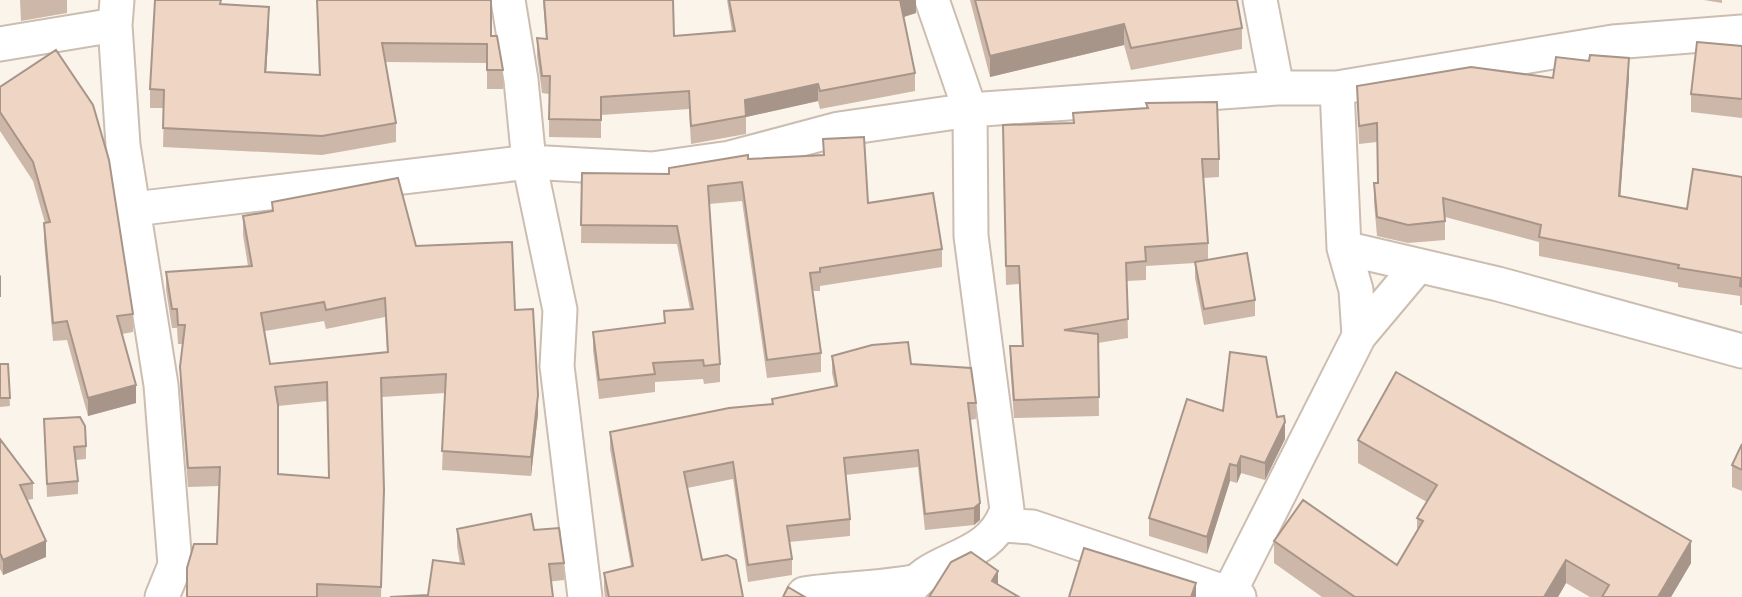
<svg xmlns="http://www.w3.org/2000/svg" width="1742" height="597" viewBox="0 0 1742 597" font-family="'Fira Sans',sans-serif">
	<rect width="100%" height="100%" fill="#fbf4ea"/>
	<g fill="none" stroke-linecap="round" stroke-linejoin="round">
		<!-- street casing -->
		<g stroke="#ccbdb1" stroke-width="37">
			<path id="street" d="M117,0L115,25L123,145L161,385L175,565L162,597
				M508,0L521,80L529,162L560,310L557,366L585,597
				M1260,0L1277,88
				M0,44L115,25
				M1337,88L1344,248L1356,290L1359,336
				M134,209L529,162L652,169L730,158L839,129L970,110L1277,88H1337L1613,42L1742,32
				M1344,248L1498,284L1742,351
				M1002,525L1032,527L1239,597
				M804,594C841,588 876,589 913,582
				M905,597C928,553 988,565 1007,510L971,236L970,110L932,0
				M1227,597L1359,336L1417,267"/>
		</g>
		<!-- street -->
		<use href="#street" stroke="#fff" stroke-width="33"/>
	</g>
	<!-- wall -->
	<path fill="#cdb7a9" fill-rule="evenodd" d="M20,0H67V13L21,21Z
		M221,0V4L269,26L266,72L319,75L317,0L491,36L503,70V89H487V63L385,62L396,123V142L322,155L163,147L164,108H150V89Z
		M543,0H673L674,36L732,31L727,0H916V13L904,17L915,73V91L820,109L818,101L746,117V134L691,144L689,109L601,115V138L549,137V94L542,93L537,56V38L546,39Z
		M970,0H1237L1242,28V49L1131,70L1124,45L990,77Z
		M1704,0H1722V3Z
		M1742,46V118L1691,112V94Z
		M1629,77L1620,196L1687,209L1742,177V305H1740V296L1678,287V283L1539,256V242L1445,217V240L1408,243L1377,236L1374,202V183H1378L1377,142L1359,144L1357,86L1553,78Z
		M0,87L133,314V332L122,334L136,403L88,416L67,340L53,341L44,241V223H45L33,181L0,131Z
		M1146,103L1219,159V177L1203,178L1208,243V260L1255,300V316L1204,325L1195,278V263L1146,266V280L1127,281L1128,338L1098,343L1099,416L1014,418L1010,365V346H1022L1019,284L1006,285L1003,143L1073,123V113L1146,108Z
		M823,139L868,203L942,249V267L820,286V291H812L821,353V372L767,378L742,201L709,204L720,364V382L704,384L703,379L655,382V392L599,399L593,350V332L664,323V311L690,309L677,244L581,243L582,173L669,174V168L748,159L823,155Z
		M272,202L416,246L515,310L538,414L531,476L442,470L445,393L382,397L384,509L381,597H187L217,544L219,486L188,487L180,386V367L183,344H178L177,328H172L166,290V272L248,266L243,235V216L272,211ZM385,317L387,352L270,364L265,331L324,321L326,329ZM327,401L329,478L278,474V406Z
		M832,356L911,364L976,403V419L970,420L980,520L974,525L925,530L918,467L845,475L850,519V536L789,542L792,559V575L748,582L733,479L687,488L702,560L743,597H605L604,590V573L631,566L610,449V432L772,405V399L835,387L832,373Z
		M0,364H8L10,406L0,407Z
		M1223,411L1277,417L1285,439L1265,480L1241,473L1237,483L1230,481L1207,554L1149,536V518Z
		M44,419L86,446V459L76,460L78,481V494L47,497Z
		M0,439L33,483V499L27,500L46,557L3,575L0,569Z
		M1358,440L1691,563L1671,597H1590L1566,583L1558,597H1322L1274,563V541L1397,565L1417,531V518L1427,502L1358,463Z
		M1742,444V491L1732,487V465Z
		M457,529L534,530L564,563V580L428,595L460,564L457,546Z"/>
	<!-- shaded-wall -->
	<path fill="#a79589" d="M900,0H916V13L900,18Z
		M269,7V26L265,91V72Z
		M1124,24V45L990,77V56Z
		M1629,58V77L1619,214V196Z
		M818,84V101L746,117L745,100Z
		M1,275V297H0V276Z
		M136,385V403L88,416V398Z
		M538,395V414L531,476V457Z
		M1285,422V439L1265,480V463Z
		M1241,456V473L1237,483V466Z
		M1230,464V481L1207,554V537Z
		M980,503V520L974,525V508Z
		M46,541V557L3,575V560Z
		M1691,541V563L1671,597H1658Z
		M1566,560V583L1558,597H1544Z
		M998,571V591L992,581Z
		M1196,583V597H1191Z"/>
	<!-- building -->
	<path fill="#eed5c4" stroke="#a79589" stroke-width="2" fill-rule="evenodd" d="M155,0H221L220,4L269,7L265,72L320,75L317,0H491V36H497L503,70H487V44L382,43L396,123L322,136L163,128L164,90L150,89Z
		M544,0H673L674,36L735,31L729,0H900L915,73L820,91L818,84L745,100L746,116L691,126L689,91L601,97V120L549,119L550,76H542L537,38L547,39Z
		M975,0H1237L1242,28L1131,48L1124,24L990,56Z
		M1697,42L1742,46V99L1691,94Z
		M56,50L93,105L109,160L133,314L117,316L136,385L88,398L67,321L53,323L44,223L50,222L33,162L0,112V87Z
		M1590,55L1629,58L1619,196L1687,209L1693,169L1742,177V287L1740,286L1741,278L1678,268L1679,265L1539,237L1541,225L1443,198L1445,221L1408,225L1377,217L1374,183H1378L1377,123L1359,126L1357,86L1471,67L1553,78L1556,57L1589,61Z
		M1217,102L1219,159H1202L1208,243L1145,247L1146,261L1126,263L1128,319L1064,330L1098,334L1099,397L1014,400L1010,346H1023L1019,266H1006L1003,125L1074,123L1073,113L1148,108L1146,103Z
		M864,137L868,203L933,193L942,249L820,268V272L810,273L821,353L767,360L742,182L708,186L720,364L704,366L703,360L653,363L655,374L599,380L593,332L665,323L664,311L693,309L677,226L581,225L582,173L669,174V168L748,155V159L824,155L823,139Z
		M398,178L416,246L512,242L515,310L533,309L538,395L531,457L442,451L446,374L381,378L384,490L381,587L317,584V597H187V568L194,544H217L220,467L188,468L180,367L185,325H178L177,309H172L166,272L252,266L243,216L273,211L272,202ZM385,298L388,352L270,364L261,313L324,302L326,310ZM327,382L329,478L278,474V405L275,387Z
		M1247,253L1255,300L1204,309L1195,262Z
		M908,342L911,364L971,368L976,403H968L980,503L974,508L925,514L918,450L844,458L850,519L787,526L792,559L748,565L733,462L684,472L702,560L727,555L736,560L743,597H609L604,573L633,566L610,432L729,408L773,404L772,399L837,386L832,356L872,345Z
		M1230,352L1266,357L1277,417L1284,416L1285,422L1265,463L1241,456L1237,466L1230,464L1207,537L1149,518L1187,399L1223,411Z
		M0,364H8L10,398H0Z
		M1396,372L1691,541L1658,597H1602L1609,585L1566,560L1544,597H1355L1274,541L1303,500L1397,565L1423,521L1417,518L1437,485L1358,440Z
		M80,417L85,426L86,446L74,447L78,481L47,484L44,419Z
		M0,439L33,483L20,485L46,541L3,560L0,553Z
		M1742,444V470L1732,465Z
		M531,514L534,530L559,528L564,563L549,564L553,597H390L428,595L433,560L464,564L457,529Z
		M1084,548L1196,583L1191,597H1069Z
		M971,552L998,571L992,581L1019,597H929L951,562Z
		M788,587L805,597H783Z"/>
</svg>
